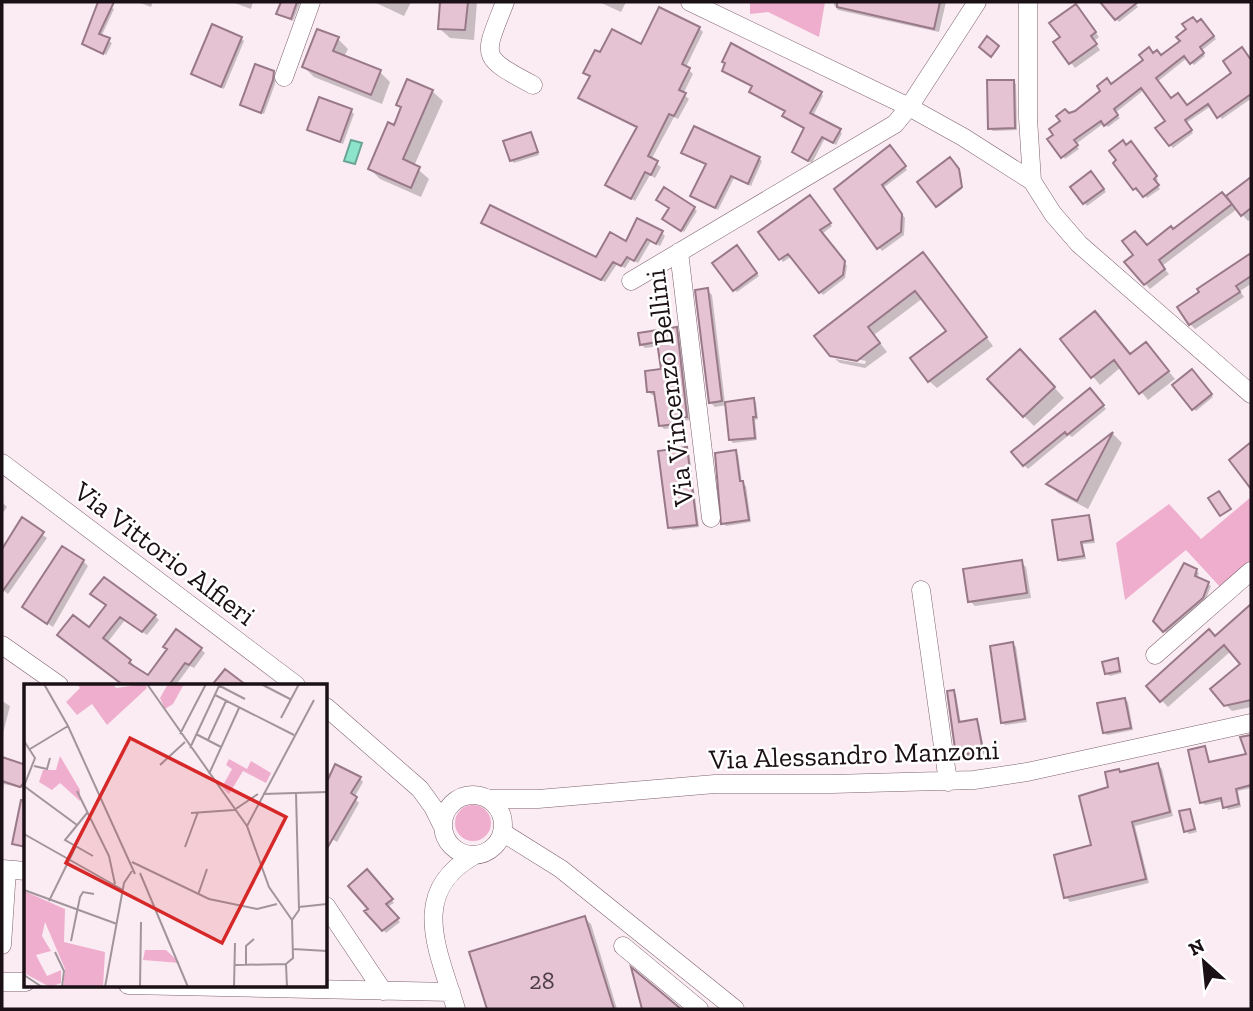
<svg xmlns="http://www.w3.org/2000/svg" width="1253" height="1011" viewBox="0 0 1253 1011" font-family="'Zilla Slab',serif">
	<rect width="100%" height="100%" fill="#faecf2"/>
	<!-- green -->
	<path fill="#f0aece" d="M750,2H825L819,37L768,12L750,14Z
		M1251,497V564L1222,589L1186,550L1125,600L1116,543L1169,504L1201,539Z
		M455 823a18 18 0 1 1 36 0a18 18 0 1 1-36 0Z"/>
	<!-- water -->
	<path fill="#8ce4cb" stroke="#6aa494" stroke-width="2" d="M351,140L362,143L355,164L344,161Z"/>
	<!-- shadow -->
	<path fill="#0003" d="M100,2L114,9L101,37L112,43L106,55L84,43Z
		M138,2H153L151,7Z
		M232,2H253L251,9Z
		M279,2L300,3L293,21L278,14L281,7Z
		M374,2H411L404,16Z
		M442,2H477L474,40L450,38L439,28Z
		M599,2H626L621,12Z
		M834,2H946L939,32L838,10L834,5Z
		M1110,2H1134L1138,7L1119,22L1105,6Z
		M1080,11L1099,37L1094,41L1100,50L1075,68L1056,42L1062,38Z
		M1197,24H1204L1216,39L1201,51L1205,56L1194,65L1187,58L1157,82L1172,100L1187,107L1251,60V103L1249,100L1222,119L1211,106L1186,123L1193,133L1173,148L1170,145L1167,121L1144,90L1115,113L1120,118L1108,127L1104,123L1076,144L1079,149L1065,159L1055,135L1069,115L1154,55L1162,57L1182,42Z
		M699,28L703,32L686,67L693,74L683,94L689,99L678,119L674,117L651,160L661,167L655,178L650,175L635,201L607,184L638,129L580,98L591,77L585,72L600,54L642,46Z
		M241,38L244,41L224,89L193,74Z
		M338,39L348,49L344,57L380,72L390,82L382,104L314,77L304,67Z
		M724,71L821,93L823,96L813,116L842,133L836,145L825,138L812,163L796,155L794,152L806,129L787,119L784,116L787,111L754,95L751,92L754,87Z
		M273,73L276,76L275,84L264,114L245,107L242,104Z
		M1013,81L1016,84L1017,130L993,131L990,128Z
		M432,91L443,101L414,166L429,179L421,197L380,179L370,169L395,127L402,108L398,104Z
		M351,111L354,114L343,144L309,130Z
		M531,134L539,155L514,163L511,160Z
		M1127,146H1133L1158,180L1155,182L1160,189L1147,198L1140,190L1137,192L1135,189Z
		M892,150L907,170L883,188L905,218L904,235L882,251L862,225Z
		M683,153L759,158L762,161L751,186L734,178L718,210L695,198L707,165Z
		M950,159L960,171L962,189L938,207L920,182Z
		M1094,176L1106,192L1087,206L1073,187Z
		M1251,180V219L1248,221L1237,209L1162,266L1169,274L1150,289L1127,263L1147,247L1226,198Z
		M813,200L832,226L822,234L847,266L845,278L823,295L792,256L783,262L761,233Z
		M694,208L697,211L684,232L667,222L671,209Z
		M483,223L597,259L626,243L662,233L665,236L660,246L651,241L638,263L631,259L625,268L617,264L605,282Z
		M739,250L759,276L737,292L734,289Z
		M1251,256V284L1240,291L1244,297L1195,329L1190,324L1201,293L1199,290Z
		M930,262L993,346L937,388L929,381L948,331L923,298L874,335L887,352L865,368L840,363L835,359L865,364L866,361L831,354Z
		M707,290L712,295L725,403L753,399L756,402L758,419L755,420L757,440L733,443L730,440L727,405L715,407L710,402Z
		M676,329L680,333L690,420L682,421L680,427L664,429L660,425L656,395H652L649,392L663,371L660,346L645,348L641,344Z
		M1062,339L1131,356L1146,344L1175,379L1148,400L1121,367L1100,385Z
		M1030,361L1064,398L1034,426L1024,416Z
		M1195,374L1213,397L1196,411L1193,408Z
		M1094,394L1106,409L1072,437L1069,435L1028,469L1024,465Z
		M1113,434L1122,443L1088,509L1058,493L1048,484Z
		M686,449L689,452L699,527L673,530L670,528Z
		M735,452L738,454L742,483L746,486L751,522L726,526L723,523Z
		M2,502L7,507L2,514Z
		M1088,517L1091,519L1095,543L1083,544L1086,559L1062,562L1059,559Z
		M23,520L47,538L8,594L2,589V552Z
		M83,561L88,566L53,627L29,611Z
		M1021,562L1026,567L1031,598L975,606L970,601Z
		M1196,571L1199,573L1197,579L1211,586L1205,601L1167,634L1155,620Z
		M108,605L155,616L159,620L147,635L125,620L107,643L130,661L134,665L133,667L148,678L201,649L205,653L194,668L190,666L176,685H125L63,639L89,630Z
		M1251,607V707L1232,711L1226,705L1242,664L1231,651L1168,707L1148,686L1216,638Z
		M1013,644L1016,647L1027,722L1005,725L1002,723Z
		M1117,660L1122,673L1110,676L1107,674Z
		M953,692L956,694L961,724L977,721L979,723L985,754L960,758L958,755Z
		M1125,699L1128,702L1133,730L1107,735L1104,732Z
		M2,701L10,706L2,737Z
		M1251,736V788L1238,791L1241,807L1228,810L1224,801L1205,805L1202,802L1204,748L1210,764L1248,755L1242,738Z
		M2,760L26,767V789L4,784L2,795Z
		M1158,765L1162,769L1173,816L1135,826L1149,883L1070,902L1066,897L1093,846L1111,788L1121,773Z
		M326,771L332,775L360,778L363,782L354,798L359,803L337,842L332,839L326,849Z
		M1189,810L1197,832L1189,834L1186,831Z
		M367,871L394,903L387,907L400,922L386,933L367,911L370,909Z
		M584,918L591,924L617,1009H489L471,953Z"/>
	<!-- building -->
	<path fill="#e5c3d2" stroke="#997988" stroke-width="2" d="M98,2H114L99,34L110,38L103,54L82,44Z
		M281,2H297L291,19L276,14Z
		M440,2H468L465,30L438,29Z
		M837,2H940L934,29L837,7Z
		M1100,2H1138L1115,20Z
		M1076,4L1096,32L1091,36L1097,44L1069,64L1053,42L1060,37L1049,23Z
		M659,7L700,27L682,64L690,68L679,90L686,93L674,116L669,114L648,156L658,161L651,175L645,172L631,199L605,185L637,127L578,98L590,76L583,73L595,50L600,52L612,29L641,44Z
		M1193,17L1197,22L1201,19L1214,36L1200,47L1204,53L1190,64L1184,56L1156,78L1171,98L1178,93L1187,105L1231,73L1223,61L1242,47L1251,60V94L1217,118L1208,104L1185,120L1192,130L1169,146L1155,128L1165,121L1141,88L1114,109L1118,115L1104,126L1101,121L1074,140L1078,145L1061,158L1047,139L1053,135L1049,129L1060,121L1056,116L1065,109L1069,113L1075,111L1100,91L1097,86L1107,78L1111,84L1143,60L1139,55L1149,47L1153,53L1157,50L1161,55L1180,41L1176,37L1186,29L1182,24Z
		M212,24L242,37L221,87L191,74Z
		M317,29L339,37L333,51L381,70L371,95L302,67Z
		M987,36L999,46L991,57L979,47Z
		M731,43L822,92L810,113L841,129L833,143L822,137L808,161L792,152L804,128L782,116L785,111L749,92L752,86L722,71L725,63L722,62Z
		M255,64L274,71L273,80L261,113L240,105Z
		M407,79L433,90L403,159L420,167L411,188L368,169L388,122L394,125L401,107L396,105Z
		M987,80H1014L1015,128L988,129Z
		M319,97L352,109L340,142L307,130Z
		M694,126L760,157L748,184L731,176L715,208L690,196L706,164L681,153Z
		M531,132L538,152L510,161L503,141Z
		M1123,140L1126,145L1131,141L1157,176L1154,179L1159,185L1143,197L1136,188L1133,190L1113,163L1116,160L1109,151Z
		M890,145L906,166L882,185L902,214L901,232L877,249L834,189Z
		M950,157L959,169L962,187L936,207L917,182Z
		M1091,171L1104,189L1083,204L1070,187Z
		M1251,177V208L1241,216L1226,196Z
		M664,187L695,207L681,231L662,219L669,208L656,200Z
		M1222,192L1232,204L1159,260L1165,269L1144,285L1124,262L1133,255L1122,241L1135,231L1147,245L1171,226L1173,229Z
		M810,195L831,223L820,230L845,261L843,275L819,293L788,254L779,260L758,232Z
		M490,205L596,257L610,232L626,241L637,218L663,231L656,244L647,239L634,261L627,257L621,266L613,262L601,280L481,223Z
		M737,245L757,273L733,291L712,263Z
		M923,252L987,337L928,382L910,358L946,331L915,291L868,327L880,343L857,361L830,356L814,336Z
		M1251,253V276L1236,286L1240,292L1189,325L1177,307L1199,292L1197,289Z
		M708,288L722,401L709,403L695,290Z
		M1095,311L1130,354L1146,342L1169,371L1139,394L1114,360L1091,378L1060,339Z
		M677,327L687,417L679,418L676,424L659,426L654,392H647L645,371L661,369L657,342L640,345L638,333Z
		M1020,349L1055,387L1023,417L987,379Z
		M1192,369L1212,394L1192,410L1172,385Z
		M1090,388L1104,405L1067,435L1065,432L1023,466L1011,452Z
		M754,398L756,417H753L755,438L729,440L725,402Z
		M1113,432L1077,501L1046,484Z
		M1251,442V489L1229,460Z
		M687,447L697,525L668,528L658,451Z
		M736,450L740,481H743L749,520L721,524L715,453Z
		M1219,491L1231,509L1220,516L1208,498Z
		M1089,515L1093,540L1081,542L1084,556L1058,560L1052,520Z
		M22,517L44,532L2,592V549Z
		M62,546L84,560L47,624L22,607Z
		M1022,560L1027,593L968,602L963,569Z
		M1184,563L1197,569L1195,576L1209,582L1203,598L1163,632L1153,621Z
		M104,577L156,615L142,632L120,617L103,638L131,660L129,663L148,675L167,649L163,647L176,629L202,648L189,665L185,663L169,685H123L57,635L73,615L89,627L106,605L90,594Z
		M1251,604V700L1224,706L1210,689L1240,664L1224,645L1160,702L1146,686L1209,629L1215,636Z
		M1013,642L1025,719L1001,723L990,646Z
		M1118,658L1120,671L1105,674L1102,662Z
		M225,669L246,685H212Z
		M954,690L959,722L977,719L983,751L956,756L947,691Z
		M1125,698L1131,728L1103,733L1097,703Z
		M1251,735V785L1236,789L1239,804L1223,808L1221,798L1200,803L1188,750L1205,746L1209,762L1246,754L1240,737Z
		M2,757L26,765V781L20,787L2,781Z
		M1158,763L1170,812L1132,822L1146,879L1064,898L1054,855L1091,845L1079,796L1108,787L1105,772L1119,769L1120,772Z
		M335,764L361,777L351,793L357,797L326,850V784Z
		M21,800L26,801V847L12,844Z
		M1190,809L1195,829L1184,832L1179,811Z
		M367,869L393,899L386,904L399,918L382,931L364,911L368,909L348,886Z
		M585,916L614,1009H487L469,952Z
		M631,967L681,1009H642Z"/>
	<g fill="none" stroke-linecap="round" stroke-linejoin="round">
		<!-- minor casing -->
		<g stroke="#7f616f" stroke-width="19">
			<path id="minor" d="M505,2C483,58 479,56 533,85
				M690,2L909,107L963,137L1032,181
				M1028,2V118L1032,181L1053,214L1079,244L1251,394
				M284,77L311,2
				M679,252L711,518
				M631,281L895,124L909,107L977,2
				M2,463L296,685
				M921,590L948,782
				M2,645L59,685
				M1155,655L1251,571
				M326,707L420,789L433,807L443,827
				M443 825a30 30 0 1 1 60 0a30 30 0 1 1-60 0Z
				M489,799H538L715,784H832L974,780L1027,772L1251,723
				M502,832L561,869L735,1009
				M2,869L26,871
				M326,906L383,991
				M2,945L7,870
				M623,946L699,1009
				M2,982H26
				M128,985L451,992
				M456,1009C439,952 407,892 475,855"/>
		</g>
		<!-- minor -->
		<use href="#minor" stroke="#fff" stroke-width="18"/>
	</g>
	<g text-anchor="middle" stroke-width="5" stroke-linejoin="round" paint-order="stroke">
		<!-- number labels -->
		<g font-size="24" fill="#4e3d44">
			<text x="542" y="989">28</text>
		</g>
		<!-- street labels -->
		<g font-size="28" fill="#1b1015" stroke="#fff">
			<text transform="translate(669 388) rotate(-97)" y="10">Via Vincenzo Bellini</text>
			<text transform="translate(165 553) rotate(37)" y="10">Via Vittorio Alfieri</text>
			<text transform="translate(854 754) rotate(-2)" y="10">Via Alessandro Manzoni</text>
		</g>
	</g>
	<!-- overview -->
	<g transform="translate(24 684)">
		<rect width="303" height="303" fill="#faecf2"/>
		<path d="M53,0H89L92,4L121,0L123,4L83,41L68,20L53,31L42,18L56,4ZM144,0H160L149,20L141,25L136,14ZM36,72L56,106V117L36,99L28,106L15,98L19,86H32ZM205,75L223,85L227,77L247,89L242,99L219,87L205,110L198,103L208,85L202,81ZM0,207L41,225L40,258L81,268L79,303H39L41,285L21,238L18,252L27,267L12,271L23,292L37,286V299L26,303L0,289ZM121,266H142L156,279L119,276Z" fill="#f0aece"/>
		<path fill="none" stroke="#a1949a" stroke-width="2" d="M20,0L44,42L111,190M123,0L223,142M192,0L221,15M237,0L266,15M191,11L270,51M257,34L275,0M156,50L182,0M172,50L197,63M184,56L202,17M0,57L11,74L0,102M166,64L195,2M6,65L44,42M136,81L161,58M10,82L23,85L26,74M185,90L215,24M0,102L53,141M53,107L85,172L91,200M239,110L303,108M63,129L41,156L69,172M167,129L210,126L234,110M0,150L99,206M161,163L174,128M108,178L185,215L233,225L253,220M116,189L164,303M0,206L93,240M174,211L183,185M25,217L52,162M275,223L303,220M268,236L275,226L272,109M47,257L56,213L59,208L70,210M269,265L303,267M31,268L40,287L38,303M222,280V262L230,255M262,280L269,274L268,236L245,203L223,142L290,16M262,280L263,303M211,281L262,280M0,291L18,303M81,303L100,199L108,187M116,303L117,238M210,303L211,259"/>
		<path fill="#d62828" fill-opacity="0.15" stroke="#d62828" stroke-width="3.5" d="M106,54L262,133L198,259L42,179Z"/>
		<rect width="303" height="303" fill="none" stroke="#1b1015" stroke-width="3.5"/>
	</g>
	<!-- border -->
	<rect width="1253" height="1011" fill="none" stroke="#1b1015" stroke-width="7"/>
	<!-- north arrow -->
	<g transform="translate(1204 962) rotate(333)" stroke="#ffffff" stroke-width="5" paint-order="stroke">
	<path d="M0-5L12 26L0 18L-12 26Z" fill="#1b1015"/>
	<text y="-10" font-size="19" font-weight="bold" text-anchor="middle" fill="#1b1015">N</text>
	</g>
</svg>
